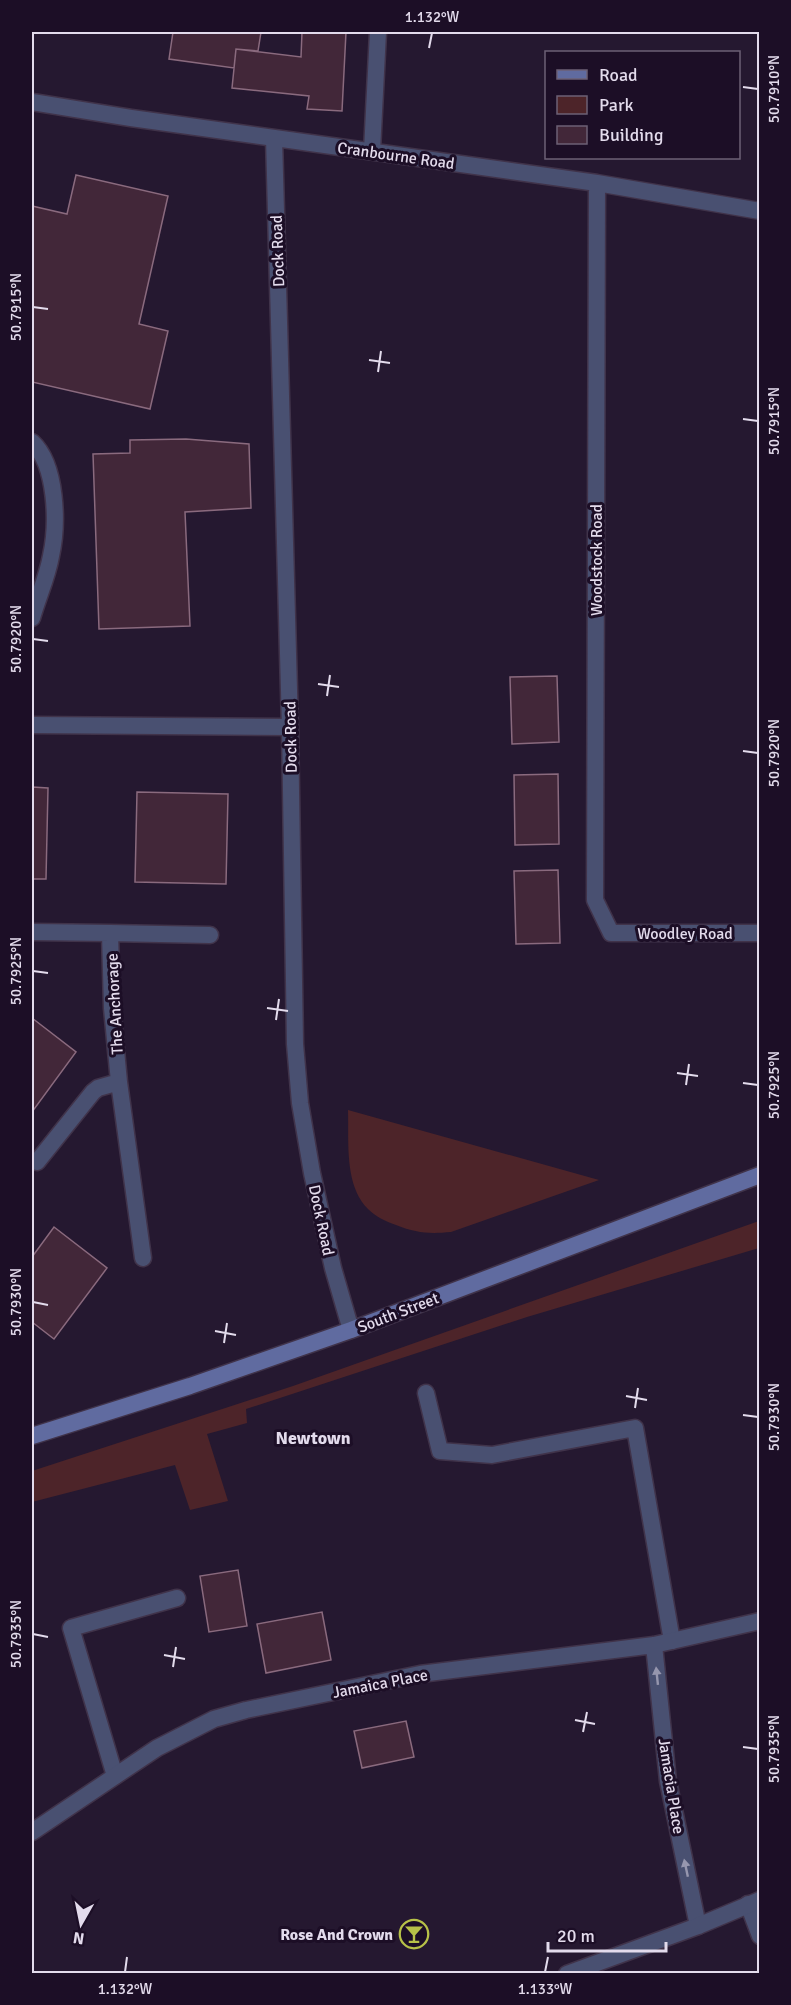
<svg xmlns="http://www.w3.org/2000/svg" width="791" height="2005" viewBox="0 0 791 2005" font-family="Signika,sans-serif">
	<rect width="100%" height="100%" fill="#251830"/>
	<!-- green -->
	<path fill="#4d2429" d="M348,1110L599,1180L451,1232C429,1234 416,1233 396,1225C385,1221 376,1217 368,1209C344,1185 349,1141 348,1110Z
		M759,1221V1248L527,1317L246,1409L247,1423L207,1434L228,1501L190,1510L175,1465L32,1502V1471L293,1386Z"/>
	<!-- building -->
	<path fill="#422739" stroke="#8a6a7e" stroke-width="1.5" d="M173,32H261L258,51L236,49L234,68L169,59Z
		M302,32H346L342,111L307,109L309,96L232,88L236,49L301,57Z
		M76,175L168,196L139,324L168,331L150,409L32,382V206L67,214Z
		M186,439L249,444L251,508L185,512L190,626L99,629L93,454L130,453V440Z
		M557,676L559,742L512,744L510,677Z
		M558,774L559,844L515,845L514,775Z
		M32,787L48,788L46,879H32Z
		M137,792L228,794L226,884L135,882Z
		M558,870L560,943L516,944L514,871Z
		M32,1018L76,1052L32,1112Z
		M54,1227L107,1268L54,1339L32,1322V1257Z
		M238,1570L247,1626L209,1632L200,1576Z
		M322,1612L331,1660L266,1673L257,1624Z
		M406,1721L414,1757L362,1768L354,1731Z"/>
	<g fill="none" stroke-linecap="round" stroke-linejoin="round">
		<!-- service casing -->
		<g stroke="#40334a" stroke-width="19">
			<path id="service" d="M32,442C57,465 58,524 51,556C47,578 38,597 32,618
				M426,1393L440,1451L492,1455L635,1428L672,1641
				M115,1776L71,1628L177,1598"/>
		</g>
		<!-- minor casing -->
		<g stroke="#40334a" stroke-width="19">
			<path id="minor" d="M32,102L131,118L597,183L760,211
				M274,138L290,727L295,1044L300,1103L312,1173L333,1268L351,1330
				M372,151L378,32
				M597,183L595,900L611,933H760
				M32,725L290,727
				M32,932L110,933L112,1008L119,1082
				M110,933L210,935
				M37,1162L93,1092L98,1088L119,1082L143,1258
				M654,1645L668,1781L698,1926
				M32,1832L157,1748L214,1719L246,1710L420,1674L654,1645L760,1621
				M748,1904L760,1936"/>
		</g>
		<!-- tertiary casing -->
		<g stroke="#40334a" stroke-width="19">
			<path id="tertiary" d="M567,1974L698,1926L760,1900"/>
		</g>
		<!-- secondary casing -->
		<g stroke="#40334a" stroke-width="19">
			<path id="secondary" d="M32,1436L190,1386L351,1330L760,1175"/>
		</g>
		<!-- service -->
		<use href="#service" stroke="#495071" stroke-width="16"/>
		<!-- minor -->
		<use href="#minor" stroke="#495071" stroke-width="16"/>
		<!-- tertiary -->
		<use href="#tertiary" stroke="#495071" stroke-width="16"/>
		<!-- secondary -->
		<use href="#secondary" stroke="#606ba0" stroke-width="16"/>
	</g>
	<!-- one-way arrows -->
	<defs><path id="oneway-solid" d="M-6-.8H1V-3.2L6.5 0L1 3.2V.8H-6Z" transform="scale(1.5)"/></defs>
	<g fill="#9696ae">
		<use href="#oneway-solid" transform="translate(657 1676) rotate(-96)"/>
		<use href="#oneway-solid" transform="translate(686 1868) rotate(-102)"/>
	</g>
	<!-- ticks -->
	<path fill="none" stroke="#e3dbec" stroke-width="2" d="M429,48L432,33M743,87L758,89M33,307L48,309M369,360L390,363M378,372L381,351M743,419L758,421M33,639L48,641M318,684L339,687M327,696L330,675M743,751L758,753M33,971L48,973M267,1008L288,1011M276,1020L279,999M677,1073L698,1076M743,1083L758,1085M686,1085L689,1064M33,1302L48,1305M215,1331L236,1335M224,1343L227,1323M626,1396L647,1400M635,1408L638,1388M743,1415L758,1417M33,1634L48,1637M164,1655L185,1659M173,1667L176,1647M575,1720L595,1724M583,1732L587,1712M743,1747L758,1749M125,1972L127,1957M545,1972L548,1957"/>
	<!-- icons -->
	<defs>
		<g id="bar-ring" transform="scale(1.5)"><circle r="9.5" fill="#1c0e26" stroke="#b7c148" stroke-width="1.5"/><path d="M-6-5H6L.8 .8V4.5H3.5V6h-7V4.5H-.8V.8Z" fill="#b7c148"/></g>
	</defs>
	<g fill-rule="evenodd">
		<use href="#bar-ring" x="414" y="1934"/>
	</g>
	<g text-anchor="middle" stroke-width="6" stroke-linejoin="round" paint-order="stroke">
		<!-- street labels -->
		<g font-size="16" fill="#e3dbec" stroke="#1c0e26">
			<text transform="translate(396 155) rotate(8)" y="6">Cranbourne Road</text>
			<text transform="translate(277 251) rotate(-92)" y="6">Dock Road</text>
			<text transform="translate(596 560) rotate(-90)" y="6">Woodstock Road</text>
			<text transform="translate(290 737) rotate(-91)" y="6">Dock Road</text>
			<text x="685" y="939">Woodley Road</text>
			<text transform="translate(114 1004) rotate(-93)" y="6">The Anchorage</text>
			<text transform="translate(322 1220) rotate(78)" y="6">Dock Road</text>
			<text transform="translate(398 1312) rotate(-21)" y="6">South Street</text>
			<text transform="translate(380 1683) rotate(-11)" y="6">Jamaica Place</text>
			<text transform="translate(672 1786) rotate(81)" y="6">Jamacia Place</text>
		</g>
		<!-- poi labels -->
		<g font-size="16" font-weight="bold" fill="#e3dbec" stroke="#1c0e26" text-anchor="end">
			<text x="393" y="1940">Rose And Crown</text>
		</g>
		<!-- neighbourhood labels -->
		<g font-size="18" font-weight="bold" fill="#e3dbec" stroke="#1c0e26">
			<text x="313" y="1444">Newtown</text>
		</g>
	</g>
	<!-- border -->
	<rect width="791" height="2005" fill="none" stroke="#1c0e26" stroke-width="66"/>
	<!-- legend -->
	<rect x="545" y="51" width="195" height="108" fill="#1c0e26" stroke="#6c6075" stroke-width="1.5"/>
	<rect x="557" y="70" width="30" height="9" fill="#606ba0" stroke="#6c6075" stroke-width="1.5"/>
	<text x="599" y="81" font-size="18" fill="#e3dbec">Road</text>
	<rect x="557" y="96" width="30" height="18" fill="#4d2429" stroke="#6c6075" stroke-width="1.5"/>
	<text x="599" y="111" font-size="18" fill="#e3dbec">Park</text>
	<rect x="557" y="126" width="30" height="18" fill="#422739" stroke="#6c6075" stroke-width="1.5"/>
	<text x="599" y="141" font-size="18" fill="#e3dbec">Building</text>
	<!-- north arrow -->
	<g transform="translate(81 1924) rotate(189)" stroke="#1c0e26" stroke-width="4.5" paint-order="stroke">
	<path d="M0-4.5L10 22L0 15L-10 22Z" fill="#e3dbec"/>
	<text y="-9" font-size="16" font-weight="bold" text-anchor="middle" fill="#e3dbec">N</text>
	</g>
	<!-- scale -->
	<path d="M548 1942v9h118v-9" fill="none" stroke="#e3dbec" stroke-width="3"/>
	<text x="557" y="1942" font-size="18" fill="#e3dbec" stroke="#1c0e26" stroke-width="4.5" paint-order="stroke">20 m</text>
	<rect x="33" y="33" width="725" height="1939" fill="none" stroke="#e3dbec" stroke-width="2"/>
	<g font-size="15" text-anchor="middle" fill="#e3dbec">
		<text x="432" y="22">1.132°W</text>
		<text transform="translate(774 89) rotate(-90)" y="5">50.7910°N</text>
		<text transform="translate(16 307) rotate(-90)" y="5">50.7915°N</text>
		<text transform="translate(774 421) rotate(-90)" y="5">50.7915°N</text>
		<text transform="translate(16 639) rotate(-90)" y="5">50.7920°N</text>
		<text transform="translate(774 753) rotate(-90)" y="5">50.7920°N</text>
		<text transform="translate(16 971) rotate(-90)" y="5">50.7925°N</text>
		<text transform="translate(774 1085) rotate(-90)" y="5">50.7925°N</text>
		<text transform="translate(16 1302) rotate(-90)" y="5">50.7930°N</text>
		<text transform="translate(774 1417) rotate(-90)" y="5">50.7930°N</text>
		<text transform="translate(16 1634) rotate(-90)" y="5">50.7935°N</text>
		<text transform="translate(774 1749) rotate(-90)" y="5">50.7935°N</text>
		<text x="125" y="1994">1.132°W</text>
		<text x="545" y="1994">1.133°W</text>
	</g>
</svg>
